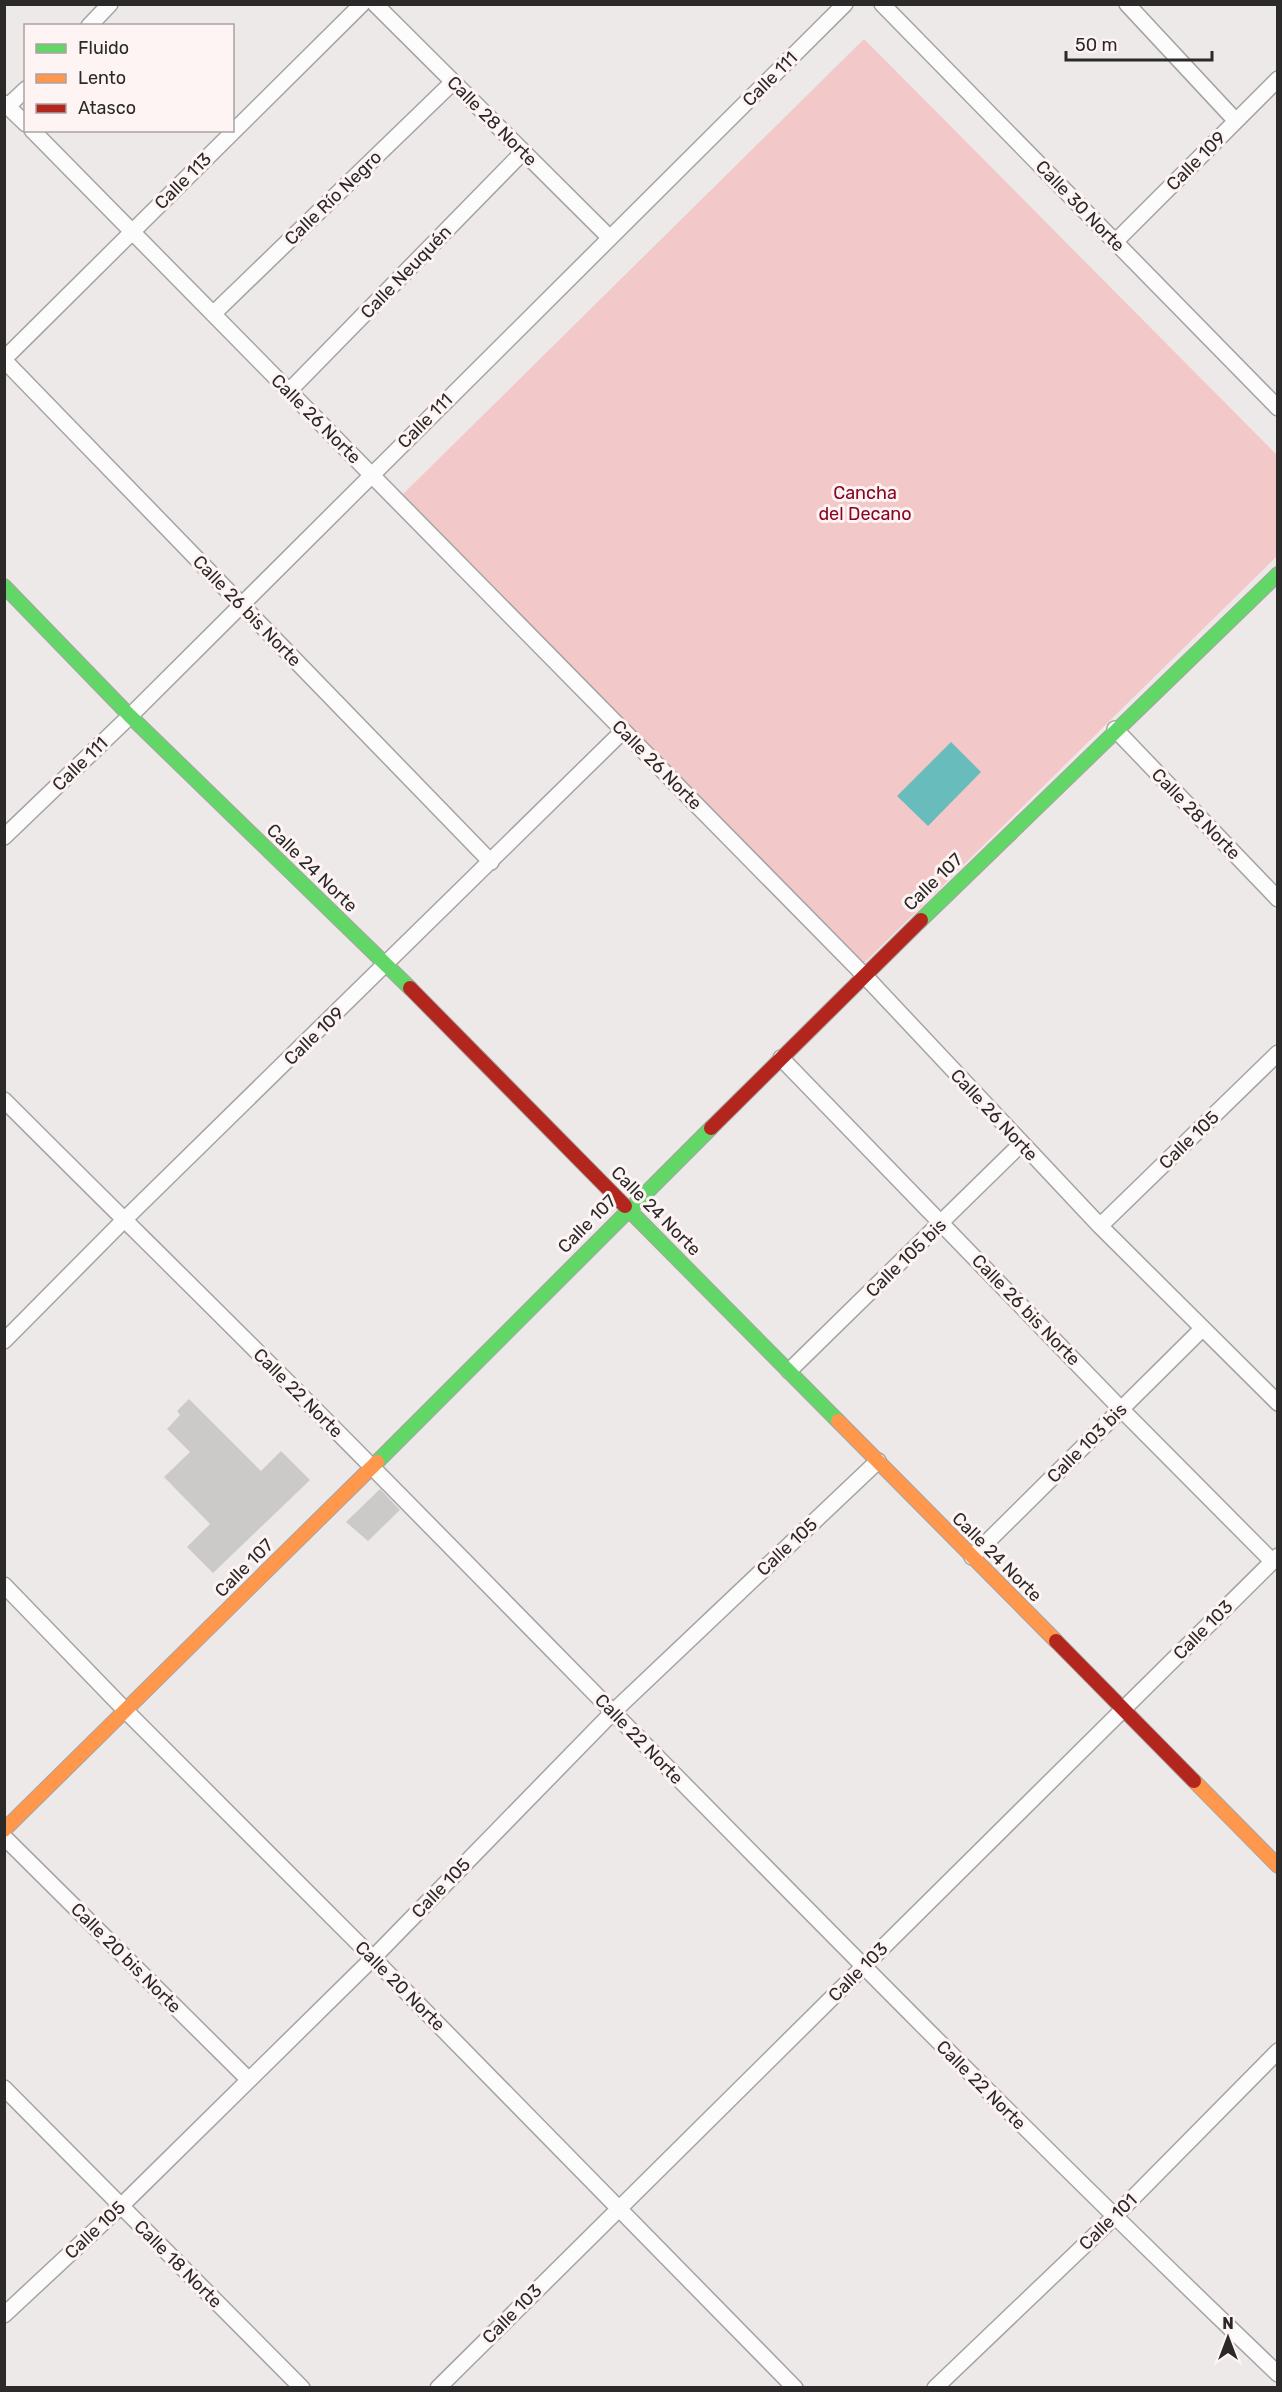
<svg xmlns="http://www.w3.org/2000/svg" width="1282" height="2392" viewBox="0 0 1282 2392" font-family="Rubik,sans-serif">
	<rect width="100%" height="100%" fill="#eee9e9"/>
	<!-- green -->
	<path fill="#f2c8c8" d="M864,39L1277,455V556L863,964L399,498Z"/>
	<!-- water -->
	<path fill="#68bcbb" d="M951,742L981,772L928,826L897,796Z"/>
	<!-- building -->
	<path fill="#ccc9c9" d="M189,1399L261,1471L281,1451L310,1480L213,1573L187,1547L210,1524L164,1477L190,1452L167,1429L180,1415L177,1411Z
		M380,1489L400,1510L368,1541L346,1522Z"/>
	<g fill="none" stroke-linecap="round" stroke-linejoin="round">
		<!-- street casing -->
		<g stroke="#a6a3a3" stroke-width="18">
			<path id="street" d="M375,4L610,238
				M882,4L1278,408
				M1127,4L1236,121
				M89,26L110,4
				M4,103L26,124
				M8,106L26,89
				M32,130L864,975L1100,1226L1278,1403
				M1115,242L1278,79
				M213,314L453,82
				M4,359L362,4
				M4,360L491,862
				M289,391L523,152
				M1115,729L1278,899
				M4,837L130,716L845,4
				M781,1058L1121,1409L1272,1561
				M4,1100C128,1224 253,1346 376,1471C675,1774 970,2080 1278,2374
				M1100,1226L1278,1053
				M4,1341L124,1220L623,731
				M789,1371L1021,1144
				M972,1557L1202,1329
				M4,1585L125,1710L373,1958L795,2388
				M4,1837L248,2079
				M4,2088L302,2388
				M4,2315L121,2206L373,1958L613,1712L878,1461
				M438,2388L1278,1556
				M935,2388L1114,2217L1278,2051"/>
		</g>
		<!-- fast casing -->
		<g stroke="#a6a3a3" stroke-width="16">
			<path id="fast" d="M4,586L130,716L410,988
				M921,920L1278,574
				M625,1206L838,1421
				M377,1462L711,1128"/>
		</g>
		<!-- slow casing -->
		<g stroke="#a6a3a3" stroke-width="16">
			<path id="slow" d="M838,1421L1056,1641
				M1194,1781L1278,1866
				M4,1830L377,1462"/>
		</g>
		<!-- jam casing -->
		<g stroke="#a6a3a3" stroke-width="16">
			<path id="jam" d="M410,988L625,1206
				M711,1128L921,920
				M1056,1641L1194,1781"/>
		</g>
		<!-- street -->
		<use href="#street" stroke="#fcfcfc" stroke-width="15"/>
		<!-- fast -->
		<use href="#fast" stroke="#63d668" stroke-width="14"/>
		<!-- slow -->
		<use href="#slow" stroke="#ff974d" stroke-width="14"/>
		<!-- jam -->
		<use href="#jam" stroke="#b3261e" stroke-width="14"/>
	</g>
	<g text-anchor="middle" stroke-width="6" stroke-linejoin="round" paint-order="stroke">
		<!-- street labels -->
		<g font-size="18" fill="#2c2929" stroke="#fef4f4">
			<text transform="translate(770 79) rotate(-45)" y="6">Calle 111</text>
			<text transform="translate(492 121) rotate(45)" y="6">Calle 28 Norte</text>
			<text transform="translate(1196 161) rotate(-45)" y="6">Calle 109</text>
			<text transform="translate(183 181) rotate(-45)" y="6">Calle 113</text>
			<text transform="translate(333 198) rotate(-44)" y="6">Calle Río Negro</text>
			<text transform="translate(1080 206) rotate(46)" y="6">Calle 30 Norte</text>
			<text transform="translate(406 272) rotate(-46)" y="6">Calle Neuquén</text>
			<text transform="translate(316 419) rotate(45)" y="6">Calle 26 Norte</text>
			<text transform="translate(425 421) rotate(-45)" y="6">Calle 111</text>
			<text transform="translate(247 611) rotate(46)" y="6">Calle 26 bis Norte</text>
			<text transform="translate(80 764) rotate(-44)" y="6">Calle 111</text>
			<text transform="translate(657 765) rotate(45)" y="6">Calle 26 Norte</text>
			<text transform="translate(1196 814) rotate(46)" y="6">Calle 28 Norte</text>
			<text transform="translate(312 868) rotate(44)" y="6">Calle 24 Norte</text>
			<text transform="translate(933 882) rotate(-44)" y="6">Calle 107</text>
			<text transform="translate(314 1036) rotate(-44)" y="6">Calle 109</text>
			<text transform="translate(994 1115) rotate(47)" y="6">Calle 26 Norte</text>
			<text transform="translate(1189 1140) rotate(-44)" y="6">Calle 105</text>
			<text transform="translate(656 1211) rotate(45)" y="6">Calle 24 Norte</text>
			<text transform="translate(587 1224) rotate(-45)" y="6">Calle 107</text>
			<text transform="translate(906 1258) rotate(-44)" y="6">Calle 105 bis</text>
			<text transform="translate(1026 1310) rotate(46)" y="6">Calle 26 bis Norte</text>
			<text transform="translate(298 1393) rotate(45)" y="6">Calle 22 Norte</text>
			<text transform="translate(1087 1443) rotate(-45)" y="6">Calle 103 bis</text>
			<text transform="translate(787 1547) rotate(-43)" y="6">Calle 105</text>
			<text transform="translate(997 1557) rotate(45)" y="6">Calle 24 Norte</text>
			<text transform="translate(244 1568) rotate(-45)" y="6">Calle 107</text>
			<text transform="translate(1203 1630) rotate(-45)" y="6">Calle 103</text>
			<text transform="translate(639 1739) rotate(46)" y="6">Calle 22 Norte</text>
			<text transform="translate(441 1888) rotate(-46)" y="6">Calle 105</text>
			<text transform="translate(126 1958) rotate(45)" y="6">Calle 20 bis Norte</text>
			<text transform="translate(858 1972) rotate(-45)" y="6">Calle 103</text>
			<text transform="translate(400 1986) rotate(45)" y="6">Calle 20 Norte</text>
			<text transform="translate(981 2085) rotate(45)" y="6">Calle 22 Norte</text>
			<text transform="translate(1108 2222) rotate(-44)" y="6">Calle 101</text>
			<text transform="translate(95 2230) rotate(-43)" y="6">Calle 105</text>
			<text transform="translate(178 2264) rotate(45)" y="6">Calle 18 Norte</text>
			<text transform="translate(512 2314) rotate(-45)" y="6">Calle 103</text>
		</g>
		<!-- park labels -->
		<g font-size="18" fill="#890524" stroke="#fef4f4">
			<text x="865" y="499">Cancha<tspan x="865" dy="21">del Decano</tspan></text>
		</g>
	</g>
	<!-- border -->
	<rect width="1282" height="2392" fill="none" stroke="#2c2929" stroke-width="12"/>
	<!-- legend -->
	<rect x="24" y="24" width="210" height="108" fill="#fef4f4" stroke="#aaa3a3" stroke-width="1.5"/>
	<rect x="36" y="44" width="30" height="9" fill="#63d668" stroke="#aaa3a3" stroke-width="1.5"/>
	<text x="78" y="54" font-size="18" fill="#2c2929">Fluido</text>
	<rect x="36" y="74" width="30" height="9" fill="#ff974d" stroke="#aaa3a3" stroke-width="1.5"/>
	<text x="78" y="84" font-size="18" fill="#2c2929">Lento</text>
	<rect x="36" y="104" width="30" height="9" fill="#b3261e" stroke="#aaa3a3" stroke-width="1.5"/>
	<text x="78" y="114" font-size="18" fill="#2c2929">Atasco</text>
	<!-- north arrow -->
	<g transform="translate(1228 2338)" stroke="#fef4f4" stroke-width="4.5" paint-order="stroke">
	<path d="M0-4.5L10 22L0 15L-10 22Z" fill="#2c2929"/>
	<text y="-9" font-size="16" font-weight="bold" text-anchor="middle" fill="#2c2929">N</text>
	</g>
	<!-- scale -->
	<path d="M1066 51v9h146v-9" fill="none" stroke="#2c2929" stroke-width="3"/>
	<text x="1075" y="51" font-size="18" fill="#2c2929" stroke="#fef4f4" stroke-width="4.5" paint-order="stroke">50 m</text>
</svg>
